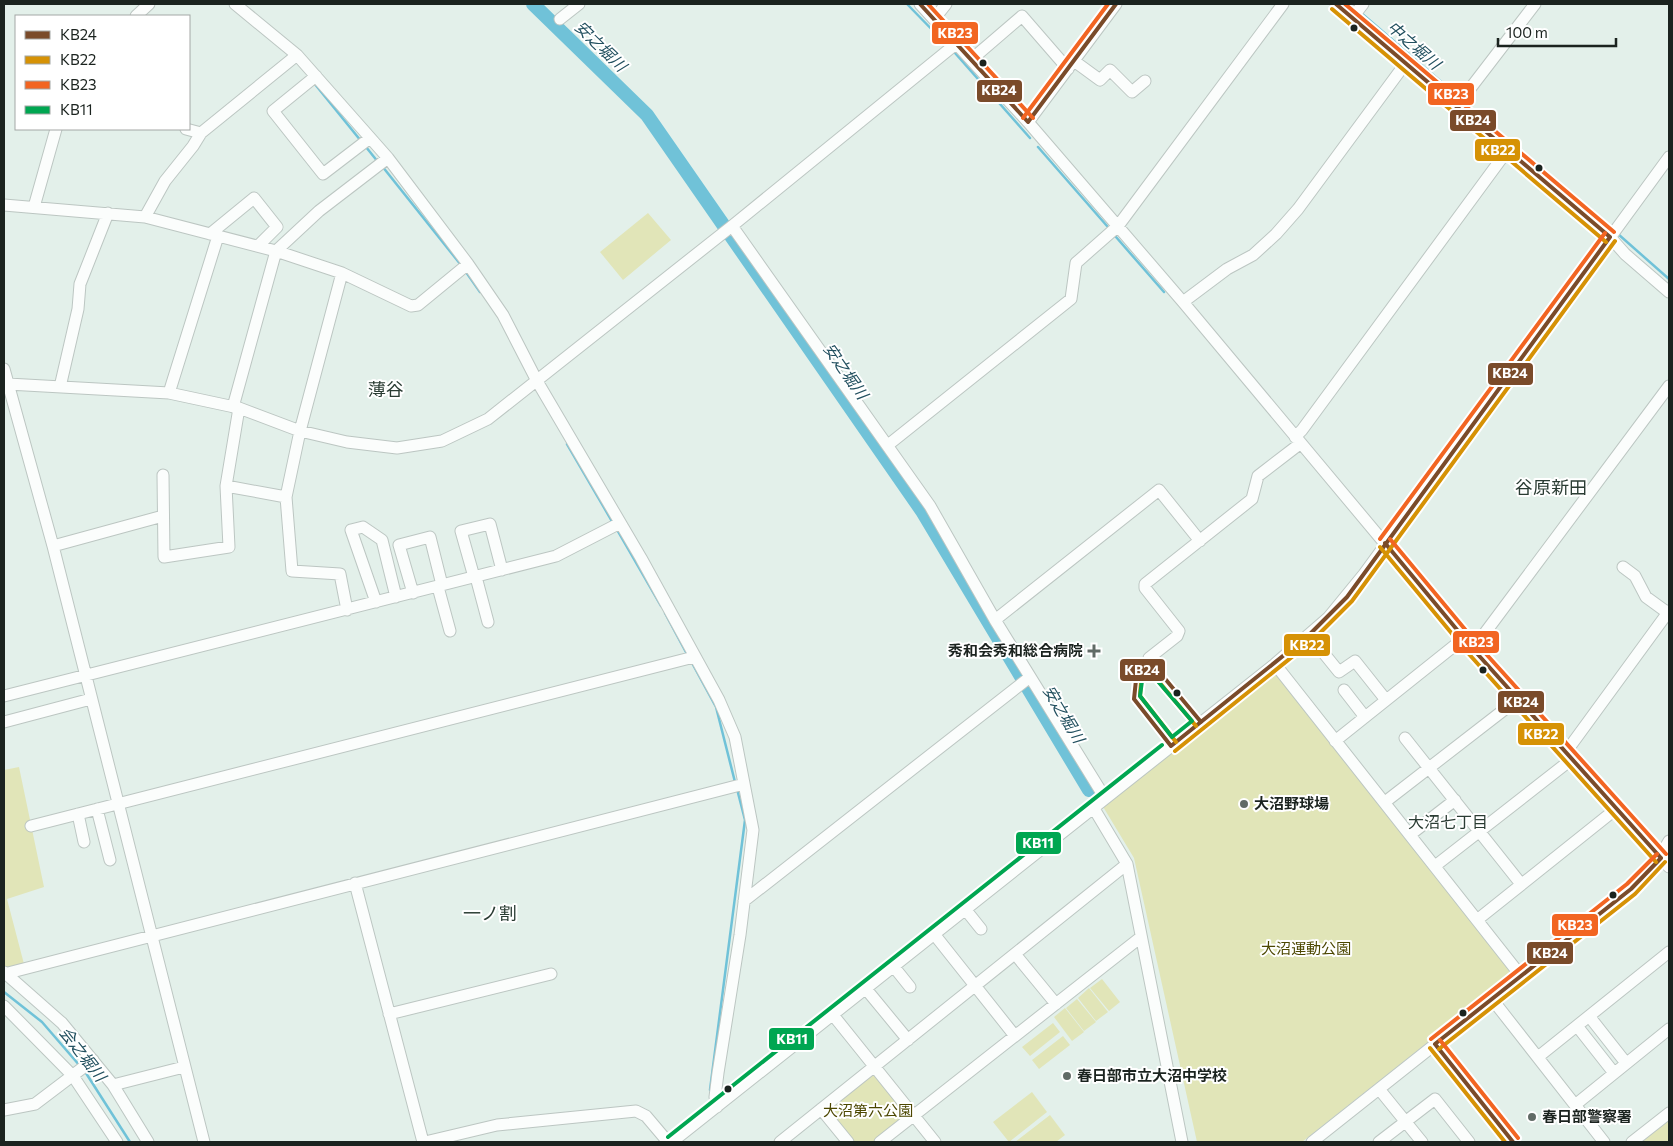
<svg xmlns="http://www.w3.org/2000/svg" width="1673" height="1146" viewBox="0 0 1673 1146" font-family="Commissioner,'Noto Sans JP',sans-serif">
	<rect width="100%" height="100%" fill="#e3f0ea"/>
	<!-- green -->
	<path fill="#e1e5b8" d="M648,213L671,240L623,280L600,252Z
		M1274,671L1514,974L1302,1142H1197L1134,858L1102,805Z
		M19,767L44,887L7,899L24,964L5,969L4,770Z
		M1102,979L1120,1002L1109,1011L1090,988Z
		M1089,988L1108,1012L1096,1021L1078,998Z
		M1077,999L1096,1022L1084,1031L1066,1008Z
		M1065,1008L1084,1032L1072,1041L1054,1017Z
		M1053,1023L1060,1032L1030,1056L1022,1047Z
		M1063,1036L1070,1045L1039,1069L1032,1060Z
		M874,1071L909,1114L873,1142H853L826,1110Z
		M1032,1092L1047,1112L1009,1142L993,1122Z
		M1050,1115L1065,1135L1056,1142H1015Z
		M1669,1118V1142H1643L1642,1140Z"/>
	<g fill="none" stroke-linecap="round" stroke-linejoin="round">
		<!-- stream -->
		<path stroke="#70c2d8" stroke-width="2.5" d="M907,4L945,43
			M1349,4L1355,9
			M1360,12L1460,98
			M955,53L1030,138
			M314,83L361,141
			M1464,102L1612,228
			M366,147L378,162
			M1038,147L1107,226
			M382,166L461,265
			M1618,234L1669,279
			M1116,237L1164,292
			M466,272L480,292
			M567,444L613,523
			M616,528L661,606
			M665,613L688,656
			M691,661L716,707L735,782
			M4,992L42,1022L80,1066
			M84,1070L130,1142
			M710,1090L745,820L737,789"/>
		<!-- river -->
		<path stroke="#70c2d8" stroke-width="14" d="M533,4L647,115L922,511L1089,790"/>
		<!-- minor casing -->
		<g stroke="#bcc6c2" stroke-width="13">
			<path id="minor" d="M235,4L297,55L388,158L468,264L503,315L537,381L641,558L719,700L735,737L753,830L740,935L718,1073L715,1097L717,1107
				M920,4L1028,122L1183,302L1473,649L1669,867
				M1336,4L1610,237L1625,254L1669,292
				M136,16L149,4
				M935,18L946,4
				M1352,18L1363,4
				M560,19L579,4
				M972,59L1022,16L1068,69
				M1074,61L1100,80L1110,70L1132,92L1145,81
				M316,76L273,111L323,174L370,138
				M1456,107L1535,4
				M1028,122L1116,4
				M186,129L201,133
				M4,205L145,217L276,251L342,273L411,306L418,305L468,264
				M34,207L56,129
				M145,217L165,181L193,146L201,133L297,55
				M732,226L930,506L995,620L1105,798
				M210,234L254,198L277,227L258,246
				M342,273L300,431L286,497L292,571L340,574L347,610
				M1183,302L1227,269L1253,255L1276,234L1298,209L1405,64
				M4,369L53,546L204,1142
				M4,385L8,384L169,393L239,408L300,431L347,442L397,448L442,441L488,419L732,226L957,43
				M60,387L78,309L80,284L108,213
				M169,393L218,236
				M233,407L276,251L319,211L388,158
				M1295,437L1302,430L1507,151
				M888,445L1071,299L1076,263L1118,226L1283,4
				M163,475L164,557L229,547L226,486L239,408
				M226,486L286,497
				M53,546L163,516
				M1623,567L1635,576L1646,597L1668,613
				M474,577L461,531L490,524L502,570
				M476,577L488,622
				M438,587L450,631
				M413,593L399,545L430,537L442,585
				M376,602L351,530L363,527L382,540L396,597
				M995,620L1159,490L1200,541
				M1309,635L1339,672L1355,661L1386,700
				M1473,649L1669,386
				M1150,662L1149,658L1177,636L1179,631L1145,588V584L1252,499L1258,476L1301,443
				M1275,664L1521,976
				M1344,690L1365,717
				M4,696L556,556L620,523
				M4,722L91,699
				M1405,738L1521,884
				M1335,741L1464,638
				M1566,752L1669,611
				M1385,802L1518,699
				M1093,807L1127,864L1182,1142
				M97,809L110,860
				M78,814L84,842
				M31,826L694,657
				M1411,834L1455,800
				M1435,866L1572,759
				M355,883L423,1142
				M744,901L1030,677
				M965,909L981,929
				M1477,920L1616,809
				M934,934L1015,1036
				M1015,954L1056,1004
				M894,967L910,987
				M4,972L62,1023L113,1085L148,1142
				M4,974L744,784
				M866,989L908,1040
				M1492,999L1604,1142
				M4,1006L73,1076L117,1142
				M389,1014L551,974
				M833,1015L935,1142
				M1589,1016L1626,1063
				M1577,1026L1614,1073
				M1435,1044L1513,1142
				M1538,1057L1669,952
				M113,1085L184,1067
				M1379,1089L1422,1142
				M1575,1105L1669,1029
				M821,1109L848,1142
				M4,1110L35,1104L93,1060
				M425,1142L497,1125L636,1111L646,1116L668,1142
				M672,1142L1275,664L1328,618L1364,574L1669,157
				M780,1142L1127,864
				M880,1142L1141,937
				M1312,1142L1631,889L1654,867L1669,841
				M1379,1142L1435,1099L1469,1142
				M1632,1142L1669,1113"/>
		</g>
		<!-- minor -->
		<use href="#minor" stroke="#fbfdfc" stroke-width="11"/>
		<!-- bus-1 casing -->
		<g stroke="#fff" stroke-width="8">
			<path id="bus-1" d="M920,4L1028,122
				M1336,4L1610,237
				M1028,122L1116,4
				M1385,543L1473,649L1661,858
				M1171,746L1309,635L1347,597L1610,237
				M1171,746L1134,699L1136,680L1147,663H1152L1201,722
				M1435,1044L1631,889L1661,858
				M1435,1044L1513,1142"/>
		</g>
		<!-- bus-2 casing -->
		<g stroke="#fff" stroke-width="8">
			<path id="bus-2" d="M1332,9L1606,242
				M1380,547L1468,653L1656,862
				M1176,742L1140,696L1141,682L1149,670L1196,726
				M1175,751L1313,640L1352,601L1615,241
				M1430,1048L1505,1142
				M1439,1049L1635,894L1665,862"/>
		</g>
		<!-- bus-3 casing -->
		<g stroke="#fff" stroke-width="8">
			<path id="bus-3" d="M928,4L1033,118
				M1345,4L1614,232
				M1023,118L1108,4
				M1380,539L1605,233
				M1390,539L1478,645L1666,854
				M1431,1039L1627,884L1657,854
				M1440,1040L1518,1138"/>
		</g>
		<!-- bus-4 casing -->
		<g stroke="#fff" stroke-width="8">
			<path id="bus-4" d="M1149,671L1192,721L1172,737L1140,696L1142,681Z
				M668,1137L1162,745"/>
		</g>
		<!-- bus-1 -->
		<use href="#bus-1" stroke="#7a4b2a" stroke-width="4"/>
		<!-- bus-2 -->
		<use href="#bus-2" stroke="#d69205" stroke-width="4"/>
		<!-- bus-3 -->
		<use href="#bus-3" stroke="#f26522" stroke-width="4"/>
		<!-- bus-4 -->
		<use href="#bus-4" stroke="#00a651" stroke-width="4"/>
	</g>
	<!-- markers -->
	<g fill="#1b231f" stroke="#fff" stroke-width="2">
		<circle cx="1354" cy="28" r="4.5"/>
		<circle cx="983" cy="63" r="4.5"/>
		<circle cx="1539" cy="168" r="4.5"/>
		<circle cx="1483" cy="670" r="4.5"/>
		<circle cx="1177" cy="693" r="4.5"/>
		<circle cx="1613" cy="895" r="4.5"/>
		<circle cx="1463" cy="1013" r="4.5"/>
		<circle cx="728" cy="1089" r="4.5"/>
	</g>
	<g fill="#616b66" stroke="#fff" stroke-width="2">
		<path d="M1091.5 643.5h5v5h5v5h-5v5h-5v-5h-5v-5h5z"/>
		<circle cx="1244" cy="804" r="5"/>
		<circle cx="1067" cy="1076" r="5"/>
		<circle cx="1532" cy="1117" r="5"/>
	</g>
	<g text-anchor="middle" stroke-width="4" stroke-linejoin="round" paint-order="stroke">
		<!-- poi labels -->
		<g font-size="15" font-weight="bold" fill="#1b231f" stroke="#fff" text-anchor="start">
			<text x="1083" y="656" text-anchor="end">秀和会秀和総合病院</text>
			<text x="1254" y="809">大沼野球場</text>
			<text x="1077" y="1081">春日部市立大沼中学校</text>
			<text x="1542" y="1122">春日部警察署</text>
		</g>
		<!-- park labels -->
		<g font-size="15" fill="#4c4700" stroke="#fff">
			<text x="1306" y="954">大沼運動公園</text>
			<text x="868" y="1116">大沼第六公園</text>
		</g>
		<!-- water labels -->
		<g font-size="16" font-style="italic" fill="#22505f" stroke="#fff">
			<text transform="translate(1414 45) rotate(41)" y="6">中之堀川</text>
			<text transform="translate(601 46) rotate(44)" y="6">安之堀川</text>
			<text transform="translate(846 371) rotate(55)" y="6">安之堀川</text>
			<text transform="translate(1064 714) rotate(59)" y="6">安之堀川</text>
			<text transform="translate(83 1054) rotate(52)" y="6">会之堀川</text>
		</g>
		<!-- neighbourhood labels -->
		<g font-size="16" fill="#2a3c33" stroke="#fff">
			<text x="1448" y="828">大沼七丁目</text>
		</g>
		<!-- quarter labels -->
		<g font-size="18" fill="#2a3c33" stroke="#fff">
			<text x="386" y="396">薄谷</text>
			<text x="1551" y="494">谷原新田</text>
			<text x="490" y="920">一ノ割</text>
		</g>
	</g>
	<g stroke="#fff" stroke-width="2">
		<rect x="931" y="21" width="48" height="24" rx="5" fill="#f26522"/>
		<rect x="976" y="79" width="47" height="24" rx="5" fill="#7a4b2a"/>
		<rect x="1427" y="82" width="48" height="24" rx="5" fill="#f26522"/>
		<rect x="1449" y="109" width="48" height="23" rx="5" fill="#7a4b2a"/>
		<rect x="1474" y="138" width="47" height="24" rx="5" fill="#d69205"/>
		<rect x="1487" y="362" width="47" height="24" rx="5" fill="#7a4b2a"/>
		<rect x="1452" y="630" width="48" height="24" rx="5" fill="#f26522"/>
		<rect x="1283" y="633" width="48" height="24" rx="5" fill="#d69205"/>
		<rect x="1119" y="658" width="47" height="24" rx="5" fill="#7a4b2a"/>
		<rect x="1497" y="690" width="48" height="24" rx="5" fill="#7a4b2a"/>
		<rect x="1517" y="722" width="48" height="24" rx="5" fill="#d69205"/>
		<rect x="1015" y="831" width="47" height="24" rx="5" fill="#00a651"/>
		<rect x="1551" y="913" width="48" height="24" rx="5" fill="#f26522"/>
		<rect x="1526" y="941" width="48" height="24" rx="5" fill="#7a4b2a"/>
		<rect x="768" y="1027" width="47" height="24" rx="5" fill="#00a651"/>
	</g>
	<g font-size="14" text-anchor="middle" font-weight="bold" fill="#fff">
		<text x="955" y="38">KB23</text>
		<text x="999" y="95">KB24</text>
		<text x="1451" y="99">KB23</text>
		<text x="1473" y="125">KB24</text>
		<text x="1498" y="155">KB22</text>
		<text x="1510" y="378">KB24</text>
		<text x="1476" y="647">KB23</text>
		<text x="1307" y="650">KB22</text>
		<text x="1142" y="675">KB24</text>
		<text x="1521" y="707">KB24</text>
		<text x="1541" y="739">KB22</text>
		<text x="1038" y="848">KB11</text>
		<text x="1575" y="930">KB23</text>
		<text x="1550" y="958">KB24</text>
		<text x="792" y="1044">KB11</text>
	</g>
	<!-- border -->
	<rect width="1673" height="1146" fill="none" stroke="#1b231f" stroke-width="10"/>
	<!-- legend -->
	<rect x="15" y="15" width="175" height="115" fill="#ffffff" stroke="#a4a7a5"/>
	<rect x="25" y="31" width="25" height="8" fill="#7a4b2a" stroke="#a4a7a5"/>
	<text x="60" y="40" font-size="15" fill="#1b231f">KB24</text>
	<rect x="25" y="56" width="25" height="8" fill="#d69205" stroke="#a4a7a5"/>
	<text x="60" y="65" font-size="15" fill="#1b231f">KB22</text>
	<rect x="25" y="81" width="25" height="8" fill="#f26522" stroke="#a4a7a5"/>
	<text x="60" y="90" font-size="15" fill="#1b231f">KB23</text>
	<rect x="25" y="106" width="25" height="8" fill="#00a651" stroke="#a4a7a5"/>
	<text x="60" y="115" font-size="15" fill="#1b231f">KB11</text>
	<!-- scale -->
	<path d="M1498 38v8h118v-8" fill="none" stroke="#1b231f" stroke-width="2.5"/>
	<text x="1506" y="38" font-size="15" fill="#1b231f" stroke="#ffffff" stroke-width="4" paint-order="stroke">100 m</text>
</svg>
